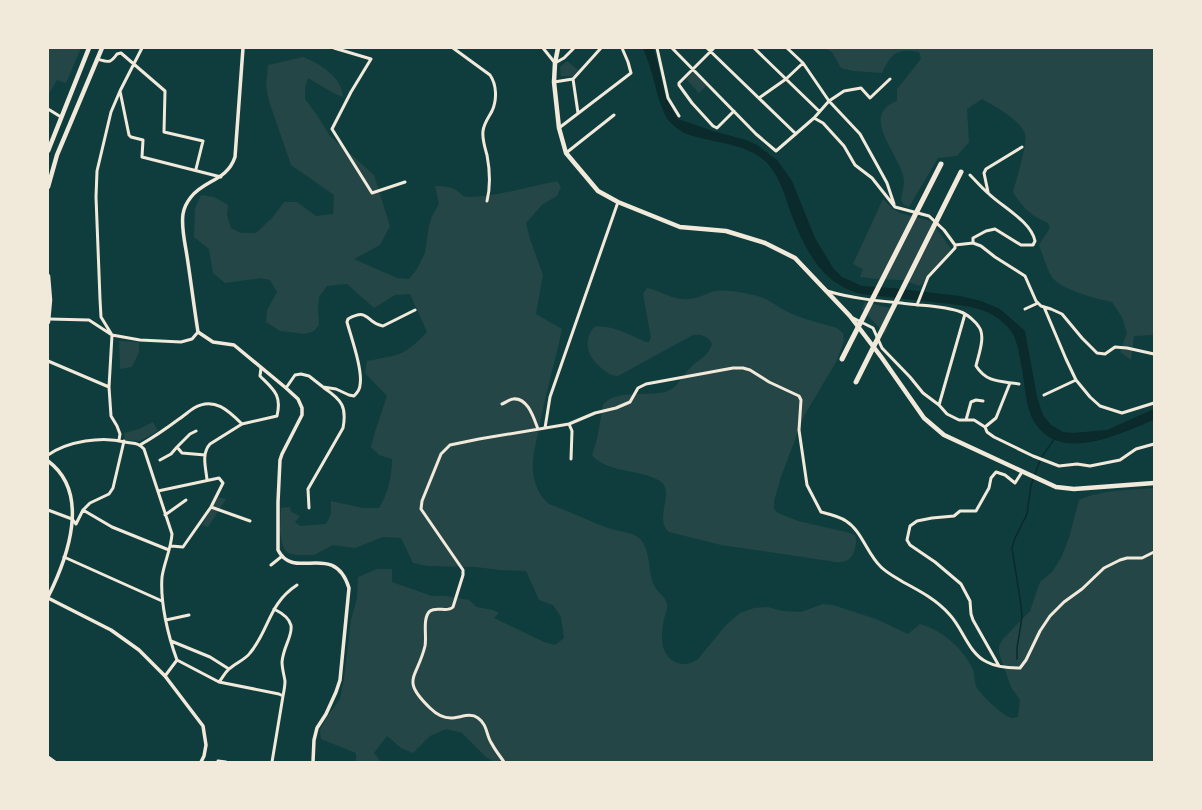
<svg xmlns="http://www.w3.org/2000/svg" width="1202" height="810" viewBox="0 0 1202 810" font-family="Arial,sans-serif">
	<rect width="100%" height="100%" fill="#0f3d3e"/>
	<!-- green -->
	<path fill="#244646" d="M48,48H81L66,83L57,80L48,95Z
		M824,48H1154V341L1153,335L1134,336L1131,360L1120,352L1127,333L1122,317L1112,302C1097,299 1061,290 1052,277C1046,268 1043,255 1039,245L1050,228L1048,223C1031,216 1022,207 1013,192C1016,181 1028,142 1025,134C1020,120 995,106 982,99L967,109L969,142L957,156L938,158L909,207L904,205L901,200C902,194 904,187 904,181C903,157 857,116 897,101V89L921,59L919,52C896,48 892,53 882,73L853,71L841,68L832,52Z
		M303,57C319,63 343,78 343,97L335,94L308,78L305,88V99L317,115L330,136L374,175L390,226L380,245L354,259L397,278L409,279L417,269L425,253L429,226L432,216L439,204L435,186C442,186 451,187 456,190C462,194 462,197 469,197C496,197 530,186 557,181L561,187L557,196L543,204L526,223L530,239L543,275L536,314L562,329C555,363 545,395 539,429C536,443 532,457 533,471C534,483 539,496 549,504C569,511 588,521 608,528C617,531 632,532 639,538C652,550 647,573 655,587C659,594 665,596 667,604C668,609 665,615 664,619C661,634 659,654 675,662C683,666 691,664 698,659L726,625L740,613L754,608L768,607L783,611L801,612L823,604L833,605L876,619L908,634L920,624C942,630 964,649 973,670C975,675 974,683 977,688C981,695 1004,717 1012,718C1014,718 1016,717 1018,717L1020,700L1011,687L999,653V646L1003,639L1030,611L1040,582L1052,572L1061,558L1069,538L1079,500C1100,490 1131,490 1154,488V762H494L486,757L462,733L446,729L430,736L413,753L401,748L387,736L374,753L381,762H356V753L321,739L320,730L327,717L340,699L344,679L351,620L357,598L358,577L377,569H392V582L432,596H445L469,600L477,607L493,610L499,613L494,618L544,642L555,645L564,638L561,617L553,605L539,600L526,571L500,570L475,567L427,566L413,563L401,538L383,537L355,548L333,545L314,555H296L288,553L285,550L282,543L280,531L281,508L290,507L291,512L300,516L295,522L300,526L326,524L331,514V501L363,508H379C388,494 392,476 392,459L379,455L371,447L374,435L387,396L365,373L367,361C376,359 384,358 393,356C406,353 418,342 427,332L410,294L395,295L374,308L347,284L327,286L319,297L318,310L319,325L314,331L305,334L280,331L266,322L267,310L277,292L270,280L261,278L225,283L213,273L209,249L194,237L195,208L201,195L214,197L228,205L227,215L231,228L241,233H256L272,218L284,202H297L316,216L333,214L334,195L291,165L269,101L266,86L268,65Z
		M567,61L578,70L573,76H561L560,67Z
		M693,72L706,86L699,93L686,79Z
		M883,199L893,209L900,213L931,221L951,249L920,286L902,280L877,279L860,277L863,269L853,264Z
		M647,288C659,290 669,298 682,299C696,300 700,296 712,292C723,288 746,293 757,296C770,299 778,308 790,313C805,320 821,323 837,328L843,333L844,341L836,362L804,416L781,477L774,501V509L778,513L798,521L846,532L855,535C858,543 854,558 846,561C843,562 839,562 836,562L721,545L669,532C653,519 676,492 660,481C641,469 606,473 592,455L597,439L603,405C614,389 651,397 668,391C678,387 684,373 692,366C701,358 708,356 712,344C708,336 702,334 693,335L618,376C610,376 606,372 599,366C587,355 583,341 594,327C611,324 630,335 646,342H649L651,338L643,294Z
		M865,302L894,309L885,334L862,309Z
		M119,341L139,342V352L132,367L120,369Z
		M153,422L158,431L140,441L125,440L124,433L139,429Z
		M218,497L226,499L208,527L202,525Z"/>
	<!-- water -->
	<path fill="#0a2a2b" d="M643,48H653L655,53L666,98L678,119L713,131L746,140L757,145L777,160L792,181L815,238L833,268L842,277L862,286L892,288L960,296L981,301L1000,309L1025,331L1037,397L1043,415L1051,425L1063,432L1073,433L1107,430L1154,409V420C1121,433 1061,464 1035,423C1025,408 1025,382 1021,364C1017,344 1017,333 1000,320C982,305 955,305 933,302C909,299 885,297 861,294C819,283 803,245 789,208C784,192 779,177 768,164C750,143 711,143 687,134C680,132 670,123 666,117C659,103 656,88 652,74C650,65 646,57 643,48Z"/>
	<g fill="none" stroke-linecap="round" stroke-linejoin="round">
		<!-- stream -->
		<path stroke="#0a2a2b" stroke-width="1.5" d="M1017,659V648L1022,617L1021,605L1012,548L1015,538L1027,514L1031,485L1041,458L1055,438"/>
		<!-- minor -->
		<path stroke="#f1e9da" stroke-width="3" d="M334,48L371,59L351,92L332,129L372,193L405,182
			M453,48L490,75C497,85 497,100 492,111C489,117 484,123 483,131C482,139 485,148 487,155C490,171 491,185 487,201
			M543,48L555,63L564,58L574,48
			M657,48L668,98L679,116
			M672,48L756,134L776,151L814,118L823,123L844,146L855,165L872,178L895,207L929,216L944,230L955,245L973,243L981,246L995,257L1025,276L1036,301L1041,306L1051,309L1062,314L1082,338L1097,353L1105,354L1115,347L1127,348L1154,354
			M707,48L796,134
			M714,48L679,83V85L692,103L713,126L717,128L734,111
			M754,48L819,111
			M787,48L803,63L829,101L860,134L887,183L894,204
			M97,59C108,62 110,64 117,54L121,53L165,91L164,132L203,141L196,169
			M573,79L578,113
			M554,82L573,79L601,48
			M120,91L129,135L131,137L143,140L142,157L221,177
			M759,98L786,79L803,63
			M48,109L61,117
			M814,118L829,101L844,91L861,88L870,98L890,79
			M559,128L631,73L628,62L622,48
			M566,153L614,115
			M970,175C976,181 982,188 988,193C1002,207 1031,221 1035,241L1033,245H1021L995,229L986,231L973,238V243
			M988,192L984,173L986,169L1022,147
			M827,291C854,299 881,301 909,304C926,306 945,306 961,312C967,314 976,322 979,327C986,337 978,356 976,366C987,383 1000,381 1019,384
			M917,305L928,277L955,248V245
			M1044,307L1066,359L1076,380L1090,397L1100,406L1122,413L1154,403
			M1025,309L1038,303
			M853,318L873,328L882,348L910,377L923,393L939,405L947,414L959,420H974L985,427L987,432L994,437L1033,456L1059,466L1077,464L1090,466L1120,460L1136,449L1154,444
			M49,319L89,320L112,335L140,340L181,342L192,339L198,332
			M48,361L109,387
			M286,388L295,375L301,374L309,376L323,387L336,389L349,395L354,396C357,393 360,389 360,385C363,370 351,337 347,322L348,319C370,307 365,323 383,326L415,310
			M1044,395L1076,380
			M502,404C505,403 510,399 513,399C528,397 534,419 538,429
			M939,405L965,314
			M966,420L971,402L976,400L983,401
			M569,424L572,431L571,459
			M985,427L996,418L1010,383
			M545,428L550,397L618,202
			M119,440L120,434L117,426L111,416L109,387L112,335L101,317L100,299L96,197L97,171L111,112L120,91L142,48
			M140,445C154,437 167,428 179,419C184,416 189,411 194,408C214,396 229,411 242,424
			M177,447L190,434L196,431
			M48,455C68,441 102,436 125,442C133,444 138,442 144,449L172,534C171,549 164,563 162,577C160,602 168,636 177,660L219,682L279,694L283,696L272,762
			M160,460L171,454L177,447L182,453L205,455
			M207,480C206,468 201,454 210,444L242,424L277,416C282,395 274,390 260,376L261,368
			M158,491L219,478L223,483L211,507L183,547L171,546
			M211,507L250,521
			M309,508L308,489L343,428C347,407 342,400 324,388
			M48,510L72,519L76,524L83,510L112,527L169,550
			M83,510L90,503L109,494L113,488L124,441
			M165,515L186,500
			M64,557L162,601
			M271,565L281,557
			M274,609C306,625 284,638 282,662C282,668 284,675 285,681C285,686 284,691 283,696
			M166,620L189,615
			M171,641L210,657L229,669
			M999,666L973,620L971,614L970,601L961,584L935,562L910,545L907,540L910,526L917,521L932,518L954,516L960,511H976L989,488L991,478L996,472L1005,475L1015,483L1022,472
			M165,676L177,660
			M219,682C222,678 225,673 228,670C235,663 245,660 250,653C270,629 268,604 297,585
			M48,757L55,762
			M218,761L226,762
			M504,762C500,756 495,750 492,744C486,736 488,725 478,718C470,712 460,718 451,718C443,718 436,714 430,708C400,679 417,679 425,646C427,636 422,618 430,611C437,606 447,613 453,607L463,575V570L421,509L422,501L441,454L450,445L479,439L569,424L595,413L616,408L630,402L638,388L646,384L733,368H743L750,370L769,382L799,396L801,400L799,430L807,485L821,512C829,514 839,516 846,521C862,531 867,554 881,567C887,573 895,577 903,582C920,591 937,600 950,615C963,629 969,654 987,662C996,667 1010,668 1020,668L1026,660L1040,631L1050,616L1064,602L1082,589L1104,568L1120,560L1127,558H1142L1154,552"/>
		<!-- tertiary -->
		<path stroke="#f1e9da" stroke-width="3.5" d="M243,48L235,157C227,181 204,180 191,197C187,202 184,208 183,214C181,227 185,243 187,256C191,282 194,307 198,332L213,342L234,345L286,388L298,399L302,408V415L282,454L280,460L278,502V550C294,582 334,540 349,588L340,680L336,692L326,714L317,728L314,740L313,762
			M48,461C91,493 68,557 48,597
			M48,598L111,630L139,650L165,676L203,726L206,745L204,756L201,762"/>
		<!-- primary -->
		<path stroke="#f1e9da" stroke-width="4.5" d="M558,48L555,63L554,82L559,128L566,153L598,191L618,202L680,227L726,231L765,243L795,258L850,316L882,358L924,418L944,435L1056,487L1074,489L1154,483
			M48,151L89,48
			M48,187L57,155L102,48
			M48,276L50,300L48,322"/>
		<!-- motorway -->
		<path stroke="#f1e9da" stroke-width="5" d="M842,359L941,164
			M856,382L961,172
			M48,761L50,762"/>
	</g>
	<!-- border -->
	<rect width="1202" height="810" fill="none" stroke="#f1e9da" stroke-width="98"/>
</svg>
